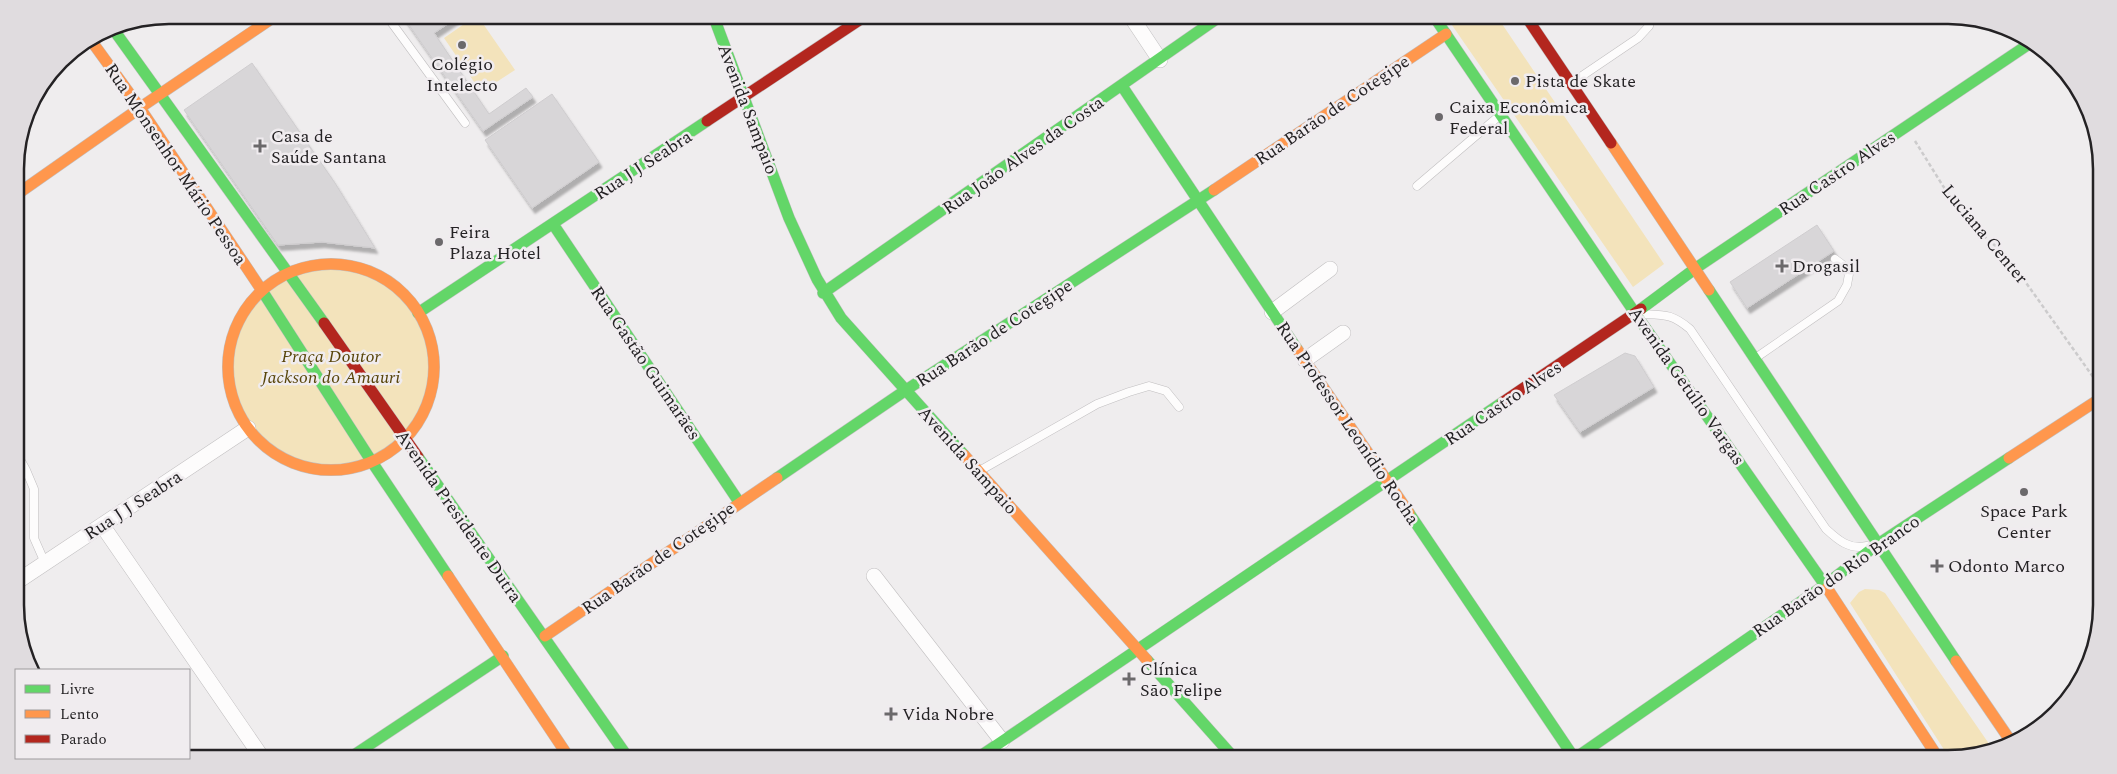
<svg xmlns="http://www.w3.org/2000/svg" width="2117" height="774" viewBox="0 0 2117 774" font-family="Spectral,serif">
	<defs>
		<filter id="shadow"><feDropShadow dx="3" dy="5.5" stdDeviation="1" flood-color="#0004"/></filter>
	</defs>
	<rect width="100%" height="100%" fill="#efedee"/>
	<!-- green -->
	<path fill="#f3e3bb" d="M477,15L515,70L481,92L444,38Z
		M1445,15H1496L1664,264L1633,287Z
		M228 367a103 103 0 1 1 206 0a103 103 0 1 1-206 0Z
		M1865,589L1879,590L1885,593L1994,751L1950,759L1850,603L1859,592Z"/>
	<!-- building -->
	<path fill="#d8d6d8" stroke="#cfcdcf" filter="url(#shadow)" d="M402,15H461L434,33L489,114L526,88L533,97L483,131Z
		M252,63L335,183L375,248L322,242L278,245L184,110Z
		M552,94L599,162L532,208L485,140Z
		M1817,225L1834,251L1747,308L1730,282Z
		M1625,353L1635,356L1654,387L1580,432L1554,395Z"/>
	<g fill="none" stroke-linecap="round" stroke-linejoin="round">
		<!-- lane casing -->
		<g stroke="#c1bfc0" stroke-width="9">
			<path id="lane" d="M386,15L465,123
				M1573,82L1638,38L1649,26L1652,15
				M1417,186L1499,116
				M1642,314C1666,315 1672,314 1690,329L1826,529C1838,540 1849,550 1867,546
				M1757,357L1838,301L1847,285L1849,274L1843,265L1835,259
				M17,454L26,470L34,489V538L45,563
				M981,470L1097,404L1129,392L1149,386L1166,391L1179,407"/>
		</g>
		<!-- street casing -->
		<g stroke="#c1bfc0" stroke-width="16">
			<path id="street" d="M1130,15L1160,60
				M1272,312L1330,269
				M1305,360L1343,333
				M102,525L263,759
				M874,576L1002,741
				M18,581L248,428"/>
		</g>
		<!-- fast casing -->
		<g stroke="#c1bfc0" stroke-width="12">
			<path id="fast" d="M713,15L789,218L817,279L841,318L964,455
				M1433,15L1635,313L1827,588
				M111,26L324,323
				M1122,86L1297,349
				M553,224L739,502
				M261,289L372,462L448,576
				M1709,290L1956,661
				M823,293L1222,15
				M1641,309L1696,268L2029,44
				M418,313L707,121
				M418,457L629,759
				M777,478L906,390L1214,190
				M1409,513L1575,759
				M1147,660L1235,759
				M348,759L503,656
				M976,759L1503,402
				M1574,759L1825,585L1878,544L2009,458"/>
		</g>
		<!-- slow casing -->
		<g stroke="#c1bfc0" stroke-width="12">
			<path id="slow" d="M90,39L140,108L261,289
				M144,105L277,15
				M1611,143L1709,290
				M1214,190L1446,34
				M16,195L140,108
				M228 367a103 103 0 1 1 206 0a103 103 0 1 1-206 0Z
				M1297,349L1409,513
				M964,455L1147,660
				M2009,458L2101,398
				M448,576L570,759
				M1827,588L1939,759
				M545,636L777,478
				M1956,661L2012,743"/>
		</g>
		<!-- jam casing -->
		<g stroke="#c1bfc0" stroke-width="12">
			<path id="jam" d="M1525,15L1611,143
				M707,121L867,15
				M324,323L418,457
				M1503,402L1641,309"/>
		</g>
		<!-- path -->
		<path stroke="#cccbcc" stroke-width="2.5" stroke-dasharray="4 2.5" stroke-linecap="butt" d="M1915,141L1943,186L1977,230L2007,256L2096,381"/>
		<!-- lane -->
		<use href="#lane" stroke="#fdfcfc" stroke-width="8"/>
		<!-- street -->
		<use href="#street" stroke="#fdfcfc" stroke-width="15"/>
		<!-- fast -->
		<use href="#fast" stroke="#63d668" stroke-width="11"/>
		<!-- slow -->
		<use href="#slow" stroke="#ff974d" stroke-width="11"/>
		<!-- jam -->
		<use href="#jam" stroke="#b3261e" stroke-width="11"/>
	</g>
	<!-- markers -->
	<g fill="#6b696b" stroke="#f0ecef" stroke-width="2">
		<circle cx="462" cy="45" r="5"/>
		<circle cx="1515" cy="81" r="5"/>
		<circle cx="1439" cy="117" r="5"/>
		<path d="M257.5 138.5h5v5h5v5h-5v5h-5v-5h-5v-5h5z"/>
		<circle cx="439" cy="242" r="5"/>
		<path d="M1779.5 258.5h5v5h5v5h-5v5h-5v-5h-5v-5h5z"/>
		<circle cx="2024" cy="492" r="5"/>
		<path d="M1934.5 558.5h5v5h5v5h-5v5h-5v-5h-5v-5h5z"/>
		<path d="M1126.5 671.5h5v5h5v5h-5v5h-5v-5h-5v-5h5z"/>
		<path d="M888.5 706.5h5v5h5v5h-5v5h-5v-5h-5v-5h5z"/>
	</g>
	<g text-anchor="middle" stroke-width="5" stroke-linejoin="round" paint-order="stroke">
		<!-- poi labels -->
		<g font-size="18" fill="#242224" stroke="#f0ecef" text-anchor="start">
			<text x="462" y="70" text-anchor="middle">Colégio<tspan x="462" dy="21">Intelecto</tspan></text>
			<text x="1525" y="87">Pista de Skate</text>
			<text x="1449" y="113">Caixa Econômica<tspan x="1449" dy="21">Federal</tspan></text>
			<text x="271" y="142">Casa de<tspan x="271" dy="21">Saúde Santana</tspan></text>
			<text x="449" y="238">Feira<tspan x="449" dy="21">Plaza Hotel</tspan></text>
			<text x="1792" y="272">Drogasil</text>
			<text x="2024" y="517" text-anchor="middle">Space Park<tspan x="2024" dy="21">Center</tspan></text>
			<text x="1948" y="572">Odonto Marco</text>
			<text x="1140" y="675">Clínica<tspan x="1140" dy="21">São Felipe</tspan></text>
			<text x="902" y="720">Vida Nobre</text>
		</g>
		<!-- street labels -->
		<g font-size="18" fill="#242224" stroke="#f0ecef">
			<text transform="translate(748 109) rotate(69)" y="6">Avenida Sampaio</text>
			<text transform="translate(1332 110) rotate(-34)" y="6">Rua Barão de Cotegipe</text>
			<text transform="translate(1023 155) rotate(-35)" y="6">Rua João Alves da Costa</text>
			<text transform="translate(176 164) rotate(56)" y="6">Rua Monsenhor Mário Pessoa</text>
			<text transform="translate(643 165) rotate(-33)" y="6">Rua J J Seabra</text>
			<text transform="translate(1837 173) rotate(-34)" y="6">Rua Castro Alves</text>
			<text transform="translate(1985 234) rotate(50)" y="6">Luciana Center</text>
			<text transform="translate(994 333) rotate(-33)" y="6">Rua Barão de Cotegipe</text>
			<text transform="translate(646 363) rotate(56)" y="6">Rua Gastão Guimarães</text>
			<text transform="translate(1687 386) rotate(55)" y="6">Avenida Getúlio Vargas</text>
			<text transform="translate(1503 403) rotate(-34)" y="6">Rua Castro Alves</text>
			<text transform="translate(1348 423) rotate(56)" y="6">Rua Professor Leonídio Rocha</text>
			<text transform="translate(968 460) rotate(48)" y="6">Avenida Sampaio</text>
			<text transform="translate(133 505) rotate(-33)" y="6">Rua J J Seabra</text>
			<text transform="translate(459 516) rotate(55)" y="6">Avenida Presidente Dutra</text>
			<text transform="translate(658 558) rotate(-35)" y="6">Rua Barão de Cotegipe</text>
			<text transform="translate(1836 576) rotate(-35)" y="6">Rua Barão do Rio Branco</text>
		</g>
		<!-- park labels -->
		<g font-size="18" font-style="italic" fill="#58450a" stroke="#f0ecef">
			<text x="331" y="362">Praça Doutor<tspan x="331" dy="21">Jackson do Amauri</tspan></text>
		</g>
	</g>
	<!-- crop -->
	<path d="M0 0H2117V774H0ZM169 24H1948A145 145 0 0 1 2093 169V605A145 145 0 0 1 1948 750H169A145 145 0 0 1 24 605V169A145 145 0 0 1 169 24Z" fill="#e0dcdf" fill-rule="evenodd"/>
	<path fill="none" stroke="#242224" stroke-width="2.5" d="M169 24H1948A145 145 0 0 1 2093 169V605A145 145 0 0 1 1948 750H169A145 145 0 0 1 24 605V169A145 145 0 0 1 169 24Z"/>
	<!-- legend -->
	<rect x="15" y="669" width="175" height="90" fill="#f0ecef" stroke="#9e9b9e"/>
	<rect x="25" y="685" width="25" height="8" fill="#63d668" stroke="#9e9b9e"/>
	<text x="60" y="694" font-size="15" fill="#242224">Livre</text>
	<rect x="25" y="710" width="25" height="8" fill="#ff974d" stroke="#9e9b9e"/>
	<text x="60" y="719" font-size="15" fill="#242224">Lento</text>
	<rect x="25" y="735" width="25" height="8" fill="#b3261e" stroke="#9e9b9e"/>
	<text x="60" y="744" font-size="15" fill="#242224">Parado</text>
</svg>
